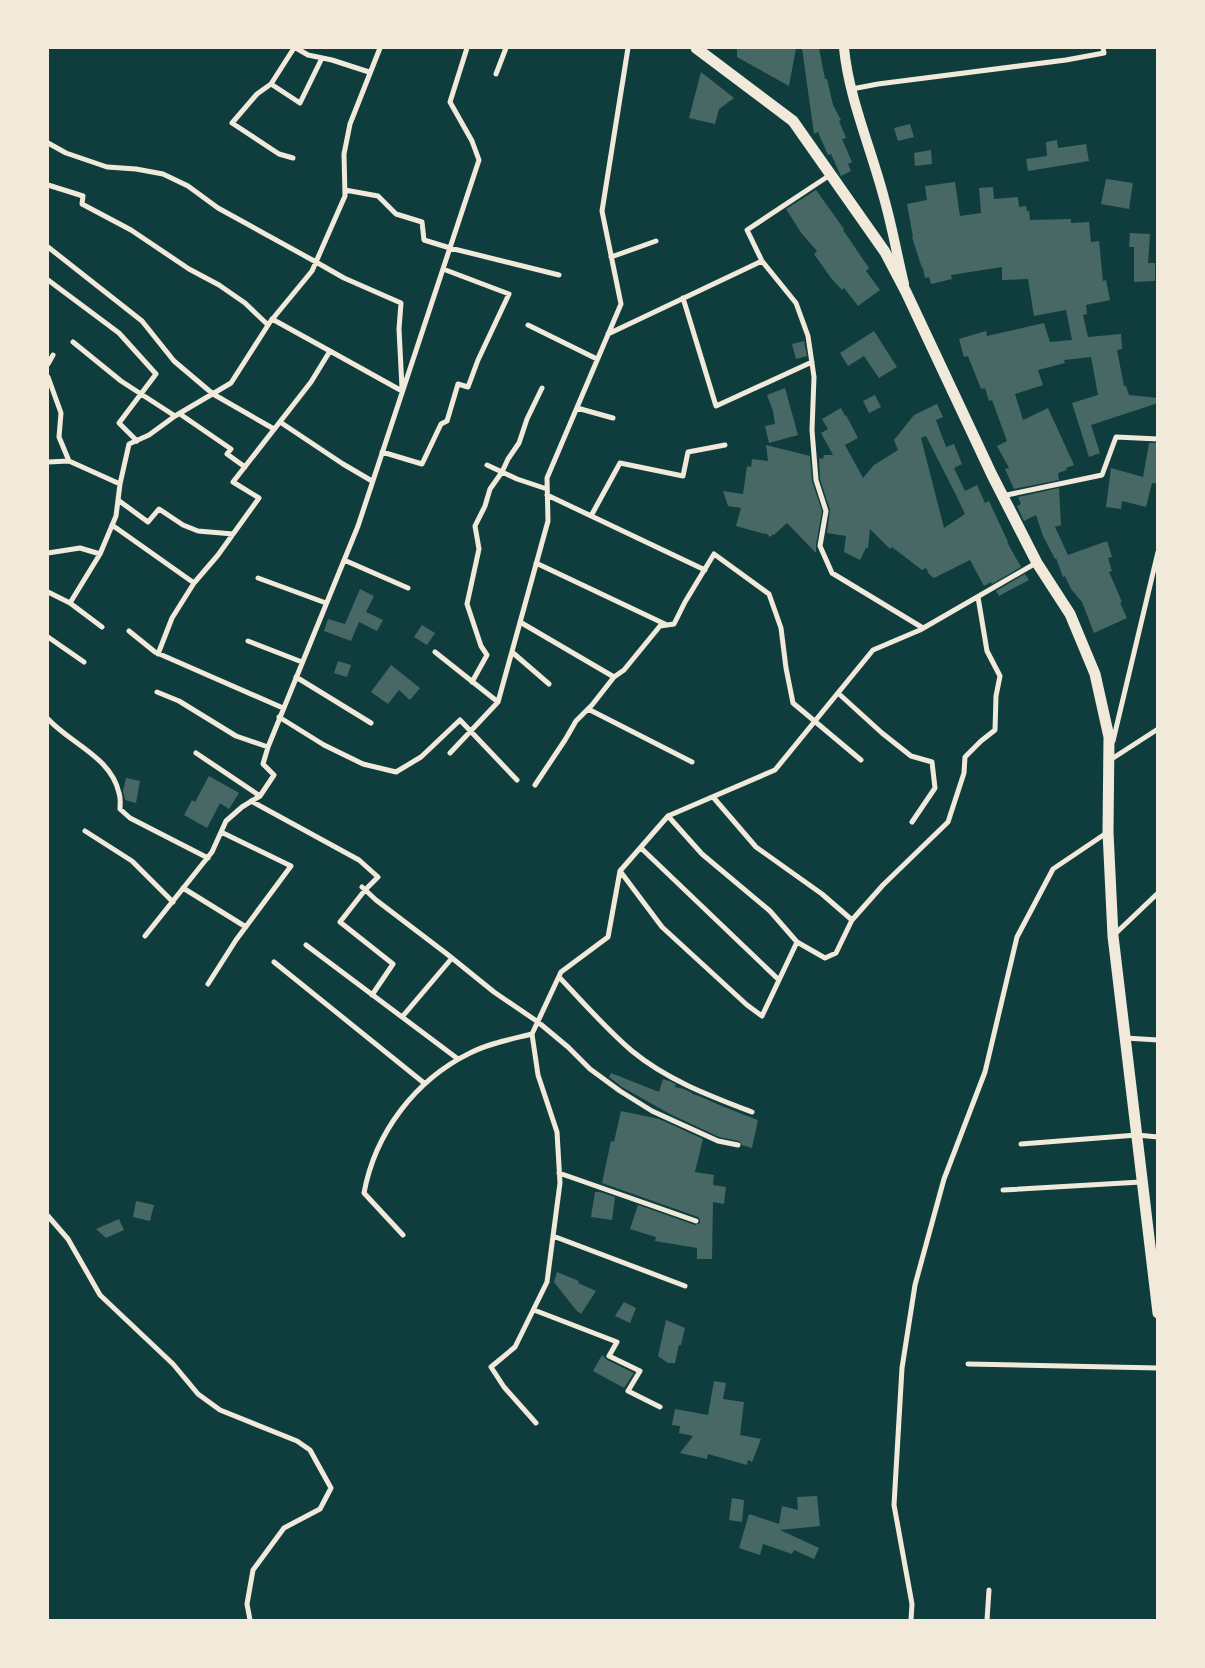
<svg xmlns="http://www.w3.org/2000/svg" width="1205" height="1668" viewBox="0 0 1205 1668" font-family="Arial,sans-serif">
	<rect width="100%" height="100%" fill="#0f3d3e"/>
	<!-- building -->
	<path fill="#486865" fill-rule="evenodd" d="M737,48H796L789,86L737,57Z
		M802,48H819L825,79H827L833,105L841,120L839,121L846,138L842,139L852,162L848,164L851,171L841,176L831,154L828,155L818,132L814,134Z
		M701,72L734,98L719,109L715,124L689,118Z
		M910,124L914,137L898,141L894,128Z
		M1057,140L1058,148L1086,144L1089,161L1028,171L1026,159L1047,156L1046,142Z
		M931,150L932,164L915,166L914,153Z
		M1106,179L1133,183L1129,209L1101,204Z
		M955,182L960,216L981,213L979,188L993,187L994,199L1018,197L1019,207L1026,206L1027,211H1029L1030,220L1071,219V223L1089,222L1091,242L1099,241L1103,281L1106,280L1110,300L1086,305L1087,314L1083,315L1088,337L1121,334L1122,349L1117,350L1124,386H1126L1129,395L1158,398V403L1091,425L1100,453L1089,457L1072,403L1098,395L1091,357L1064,360L1065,363L1038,370L1043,385L1015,394L1023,420L1048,408L1074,465L1066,468L1067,470L1058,473L1059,480L1014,489L1005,469L1009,468L997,446L1007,441L992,400L989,401L985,388L981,389L968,356L964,357L959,339L986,331L987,336L1044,323L1050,342L1072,340L1066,310L1034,316L1028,279L1002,280V267L951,275L952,279L931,284L929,277L925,278L923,268H922L912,237H913L907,204L927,200L925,186Z
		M816,190L844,229L843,230L869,268L866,271L880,290L858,306L844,288L842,290L831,278L814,254L817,251L802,234L786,209Z
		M1130,233L1150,234L1148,263H1155V281L1134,282V247H1129Z
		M874,331L897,367L879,378L864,356L848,366L840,353Z
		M804,341L807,356L796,359L792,344Z
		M785,388L798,435L769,443L765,426L775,424L773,411L767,395Z
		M875,395L881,407L869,413L863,401Z
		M937,404L943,417L936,420L946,447L954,444L962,464L954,468L965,491L977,485L985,503L989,501L1008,542H1007L1021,567L992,584L991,582L984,586L970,560L934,578L929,574L926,568L922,570L892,547L890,549L870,529L868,548H866L860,560L844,552L846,536L827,533L830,510L820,479L819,458L823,459L824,455H833L821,433L828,429L822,419L841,408L845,416L846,415L858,438L845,445L863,478L874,465L898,450L894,440L914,415ZM926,436L956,495L960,493L956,495L965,514L944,528L921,438Z
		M1149,443H1158V484L1152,483L1146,507L1122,501L1121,509L1106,507L1111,468L1143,477Z
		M766,445L810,456L812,481L822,511L816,545V553L787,523L774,535L773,534L770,537L766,533L765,534L736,526L741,508L728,506L723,491L743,494L747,466L751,467L752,459L768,461Z
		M1059,488L1061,525L1055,527L1068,555L1107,541L1112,557L1108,558L1112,571L1109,572L1122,602L1120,603L1127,618L1094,633L1082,602L1071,589L1065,576L1063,577L1056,558L1055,559L1043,536L1036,515L1024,521L1017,506L1021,504L1018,497Z
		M1025,574L1029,580L999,596L996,591Z
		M360,589L374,596L366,612L383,620L377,631L359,622L351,641L324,631L328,619L345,624Z
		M422,625L435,633L427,645L414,637Z
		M338,661L351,665L347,677L334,673Z
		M391,665L420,688L410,700L399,690L388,704L371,692Z
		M209,776L239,793L229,809L220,803L207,828L184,815L192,800L195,802Z
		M126,778L140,781L136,803L125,800L123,791Z
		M611,1073L659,1092L663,1079L669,1081L676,1084L675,1087L684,1089L692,1093V1094L699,1096L724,1107L758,1120L752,1148L742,1145L739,1141L719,1137L670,1114L622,1087L609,1077Z
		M621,1111L659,1119L703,1139L695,1172L714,1175L713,1185L726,1187L724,1204L713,1202L712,1259H697V1248L655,1241L656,1237L630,1229L638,1205L695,1225L700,1223V1220L698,1217L602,1183L611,1141L614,1142Z
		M595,1192H600L615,1197L612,1220L591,1217Z
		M136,1201L154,1205L150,1221L133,1217Z
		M119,1219L124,1230L106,1238L96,1229Z
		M557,1272L579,1281L578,1283L596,1291L581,1314L576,1310L554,1282Z
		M624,1302L636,1308L630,1323L615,1316Z
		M666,1320L685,1328L681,1345H679L675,1363H668L658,1356Z
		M602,1355L607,1360L634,1373L624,1388L593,1371Z
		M714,1381L726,1383L723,1399L744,1402L740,1435L761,1439L752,1462L748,1460L747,1465L708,1454L707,1459L680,1453L693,1436L679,1433L680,1426L672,1425L675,1409L708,1415Z
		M817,1496L820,1526L780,1530L819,1548L814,1559L794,1550L792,1554L763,1544L760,1555L739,1548L749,1514L779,1524L782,1506L798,1510L797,1497Z
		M732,1498L744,1500L742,1522L729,1520Z"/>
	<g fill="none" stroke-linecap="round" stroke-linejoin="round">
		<!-- minor -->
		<path stroke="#f1e9da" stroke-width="5" d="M296,48L308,55L332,60L369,72
			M496,74L506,48
			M271,84L300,103L322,58
			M852,89L878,84L1066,60L1104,53L1103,48
			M48,143L66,153L107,167L136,169L163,174L188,186L218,208L316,262L344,278L401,303L399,329L402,388
			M293,158L279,154L232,123L257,94L271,84L294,48
			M830,175L747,230L762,261L796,303L808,336L814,377L812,430L816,480L826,511L820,546L832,573L923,628
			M48,185L83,196L82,204L131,230L189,269L219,285L245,303L268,325
			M345,190L378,196L396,214L422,222L424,240L450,248L559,275
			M48,247L142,321L174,361L213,394L274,429
			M611,257L656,241
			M48,280L119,333L156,374L119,423L137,441
			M683,298L716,406L812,362
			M272,319L330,351
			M528,325L597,359
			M608,334L762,261
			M73,342L121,381L175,416
			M48,364L53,355
			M48,377L61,413L59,437L69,461L120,484
			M577,408L613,418
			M180,414L231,449L227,454L245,467
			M280,422L343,464L372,481
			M382,452L422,464L441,424L447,421L458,384L468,387L478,360L509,294L443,269
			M48,462L69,461
			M487,465L517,479L547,489
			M547,495L705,570
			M1002,496L1102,475L1116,437L1158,439
			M118,500L148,522L159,509L183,525L198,531L233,534
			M591,516L620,463L683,476L688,452L725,445
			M112,525L194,583
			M48,553L80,548L100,554
			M344,560L408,588
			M536,563L667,625
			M258,578L326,603
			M48,592L70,603L102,627
			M70,603L100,554L116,516L120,484L129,444L149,435L175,416L231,383L270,322L312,271L345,196L344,154L350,124L380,48
			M520,622L614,677
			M129,631L155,652L283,708
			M48,637L84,662
			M248,641L302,662
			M435,652L498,702
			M512,652L549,684
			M158,654L172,618L194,583L218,555L259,498L233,482L311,382L330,351L402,391
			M296,677L371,723
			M472,682L487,655L481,646L467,604L479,549L475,526L485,506L490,489L502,472L508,459L519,443L527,419L542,388
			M157,692L179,701L236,736L268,747
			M838,693L882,733L911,756L932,762L935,788L912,822
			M588,709L692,762
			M279,717L324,745L363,764L396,772L421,757L460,720L517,780
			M48,719C71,744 111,757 119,793C121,798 120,804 120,809L130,818L208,858
			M1113,741L1158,552
			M196,753L260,796
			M450,753L498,702L548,521L547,478L621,304L602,211L628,48
			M1110,760L1158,729
			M535,785L565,740L576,721L592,705L614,677L624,670L660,626L674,624L685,602L714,554L769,594L781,628L786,668L793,703L861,760
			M713,797L756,847L822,894L852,920
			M251,801L359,860L378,877L365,890L340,922L393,964L372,995
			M668,816L702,854L770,911L797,942
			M85,831L132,861L173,902
			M641,848L779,980
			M620,871L662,927L747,1005L762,1016L797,942L825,958L836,953L852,920L883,885L948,822L964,773L965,757L981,741L995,730L996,696L1000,676L987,651L978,597
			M362,887L376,900L447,954L494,992L538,1022L568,1047L590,1069L620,1091L652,1111L718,1141L738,1145
			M183,888L246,927
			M1115,934L1158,893
			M145,936L212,852L226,821L242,807L260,796L274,775L263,764L268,747L358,526L479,160L472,141L450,102L467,48
			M306,945L458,1059
			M274,962L424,1083
			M559,977C583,1002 606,1029 632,1051C667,1080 710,1096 752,1112
			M208,984L236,940L291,866L221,832
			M402,1017L452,958
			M1125,1038L1158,1040
			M1021,1144L1137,1135L1158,1137
			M559,1173L696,1221
			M1003,1190L1141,1182
			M48,1216L68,1239L100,1295L173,1364L198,1394L220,1410L297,1441L310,1450L331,1488L320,1509L284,1528L253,1570L247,1604L250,1620
			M403,1235L364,1193C375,1133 415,1080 470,1053C489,1043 512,1039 532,1034
			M553,1236L685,1286
			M534,1310L617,1342L609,1356L640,1371L628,1391L660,1407
			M968,1364L1158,1368
			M536,1423L504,1387L491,1367L515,1347L547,1282L560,1183L557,1132L538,1075L532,1034L561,972L608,937L620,871L668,816L775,770L873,650L920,630L1036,563
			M911,1620L912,1604L894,1505L902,1368L915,1285L944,1179L985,1072L1017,937L1053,869L1108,832
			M987,1620L989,1590"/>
		<!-- secondary -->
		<path stroke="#f1e9da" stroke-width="10" d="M844,48C849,99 871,148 884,198C892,226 897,255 904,284"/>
		<!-- primary -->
		<path stroke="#f1e9da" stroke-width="11" d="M696,48L793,121L885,252L906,292L992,475L1037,563L1070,614L1095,674L1109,737L1108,832L1113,936L1158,1313"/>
	</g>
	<!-- border -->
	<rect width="1205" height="1668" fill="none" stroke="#f1e9da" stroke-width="98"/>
</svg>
